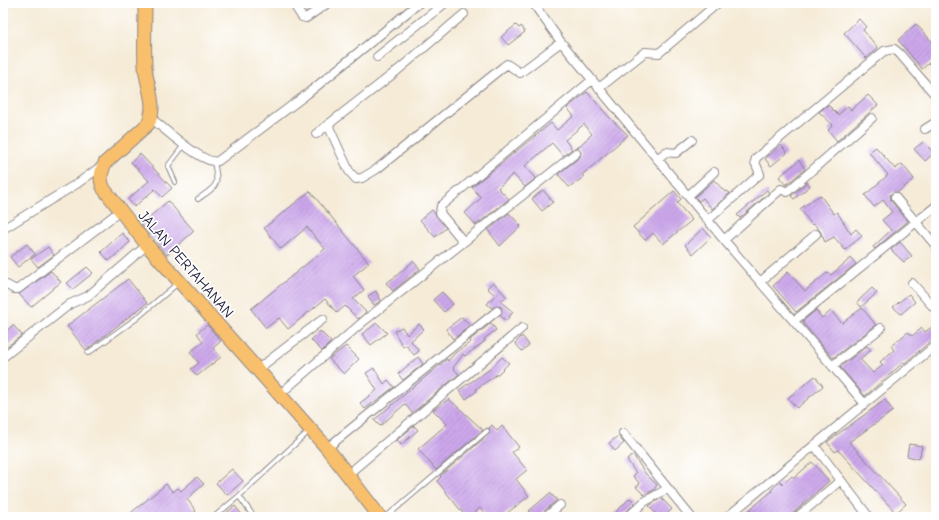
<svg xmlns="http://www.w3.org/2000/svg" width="939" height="520" viewBox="0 0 939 520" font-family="'Comic Neue',sans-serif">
	<defs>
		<pattern id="building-hatch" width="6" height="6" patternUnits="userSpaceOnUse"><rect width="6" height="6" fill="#cca7eb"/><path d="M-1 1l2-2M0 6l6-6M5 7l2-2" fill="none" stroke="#af8fca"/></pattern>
	</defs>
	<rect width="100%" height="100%" fill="#fff"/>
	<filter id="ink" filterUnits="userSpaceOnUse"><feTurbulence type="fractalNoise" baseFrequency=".025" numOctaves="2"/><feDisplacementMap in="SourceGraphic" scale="8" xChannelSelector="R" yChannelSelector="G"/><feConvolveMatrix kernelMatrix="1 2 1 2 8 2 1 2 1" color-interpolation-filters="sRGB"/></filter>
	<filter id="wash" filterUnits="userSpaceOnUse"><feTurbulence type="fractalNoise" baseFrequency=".012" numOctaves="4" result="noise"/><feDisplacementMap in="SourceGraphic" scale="16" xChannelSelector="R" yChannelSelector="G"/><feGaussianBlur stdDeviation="0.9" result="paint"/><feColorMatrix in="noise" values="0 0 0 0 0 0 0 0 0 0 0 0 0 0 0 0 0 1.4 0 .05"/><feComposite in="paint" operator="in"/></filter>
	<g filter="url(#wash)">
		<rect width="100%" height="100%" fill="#f5ebd7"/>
		<g id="blocks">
			<!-- building -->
			<path fill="url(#building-hatch)" d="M859,19L866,27L863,30L878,48L866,58L844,33Z
				M916,24L933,43L936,40V57L922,69L898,40Z
				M516,25L519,28L521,26L525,32L508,45L501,37Z
				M587,92L610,118L628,135L582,175L584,177L569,187L558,174L580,157L581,152L577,148L592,134L584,124L583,125L565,140L572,149L563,156L552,143L525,166L536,178L525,187L513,174L498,188L509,199L476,225L465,213L481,198L472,187L551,123L557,130L574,116L567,108Z
				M868,95L878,105L837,141L828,130L833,125L819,112L828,105L838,115L848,106L851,110Z
				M923,142L934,153L925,161L914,149Z
				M781,145L787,153L771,166L765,159Z
				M876,147L895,169L902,164L914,179L898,192H894L890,195L891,201L908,221L875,249L873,247L891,230L882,220L892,212L883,200L874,207L865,195L888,175L869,152Z
				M140,154L172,188L162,197L155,189L134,207L128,199L149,181L131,162Z
				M799,160L805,169L786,185L779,177Z
				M714,180L725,192L727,191L730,193L712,209L703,198L699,201L695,197Z
				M807,182L810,186L794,199L791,196Z
				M543,190L553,202L542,211L532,199Z
				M767,190L769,193L740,218L737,215Z
				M310,191L369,263L353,276L364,290L353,299L366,312L358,319L345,306L337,313L325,299L288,329L279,318L266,328L251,309L325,249L307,227L281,249L264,228Z
				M674,191L681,199L677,203L692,220L663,244L653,233L645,240L633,227Z
				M820,195L834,214L837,212L851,234L856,229L862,236L845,250L834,237L825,242L820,231L814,224L812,225L800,209Z
				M168,201L194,231L167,255L141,224Z
				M432,210L446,228L435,237L420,220Z
				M509,213L521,226L500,246L488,230Z
				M703,228L711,237L693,254L685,245Z
				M122,233L130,242L109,261L101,252Z
				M900,242L912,256L904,262L891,250Z
				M27,244L35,254L18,267L10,257Z
				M48,247L54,255L38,267L31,259Z
				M851,258L856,264L796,312L773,286L788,272L805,291L828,272L831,275Z
				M413,261L420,269L393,291L386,283L395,277Z
				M87,267L93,273L73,289L67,283Z
				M51,271L61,282L31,307L19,294Z
				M128,279L147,303L86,350L67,326Z
				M493,282L507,297L500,301L513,312L506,321L500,315L502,311L501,307L497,306L492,308L487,304L495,295L487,288Z
				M872,288L877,293L861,307L857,302Z
				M376,291L381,301L374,305L368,296Z
				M442,292L453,304L444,312L433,300Z
				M909,294L915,302L901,314L893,307Z
				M862,308L876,325L833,358L803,323V321L816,310L822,318L831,311L842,323Z
				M462,317L470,326L453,339L446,329Z
				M377,323L387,333L371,345L362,334Z
				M491,323L496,330L484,339L485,341L476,348L465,356L463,354L453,368L459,374L412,413L405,404L380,426L374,420L447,359L448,361L455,353L471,342L470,340Z
				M419,324L424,329L411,341L419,351L414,355L406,345L403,347L394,331L402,327L407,335Z
				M13,325L22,335L8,346L3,341V334Z
				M207,325L221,341L213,348L221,357L197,376L191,369L199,363L190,352L203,342L197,333Z
				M932,327L936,331V336L932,340L905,363L904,362L865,396L840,367L867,346L871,350L860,359L873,373L883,365L880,362L894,350L891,346L908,332L912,336L922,328L925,332Z
				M320,331L331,342L322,351L311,340Z
				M522,336L529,345L522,351L515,343Z
				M346,346L359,359L344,374L329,359Z
				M418,357L423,364L403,380L398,374Z
				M502,357L509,363L499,373L476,389L477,391L466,399L459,390L489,370Z
				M374,368L384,384L388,380L394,387L365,409L360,403L377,390L366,373Z
				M815,376L823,386L797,408L788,398Z
				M449,399L483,430L436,470L418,449L447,424L433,410Z
				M885,400L893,411L849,442L906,504L896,513L838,450L835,452L827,442Z
				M492,425L497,431L502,426L519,447L512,452L527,470L516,479L529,496L502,517H488L480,508L470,517H466L437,481L441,477L440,476L489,434V428Z
				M414,426L418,430L401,445L397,440Z
				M618,436L624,443L615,451L609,443Z
				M909,444L922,446L919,459L907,456Z
				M633,455L645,473L657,485L654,490L644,495L636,487L640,484L633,476L636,473L627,460Z
				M812,462L829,481L793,513L792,517H749L746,513L772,491L771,490L780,481L783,484L792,476L794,478Z
				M232,469L243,481L227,495L216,483Z
				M197,477L204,484L187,499L196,511L189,517H126L166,484L173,492L178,488L181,491Z
				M550,493L557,500L542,513L541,517H533L529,511Z
				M630,498L635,503L623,515L611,517Z
				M661,498L672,509L664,517H659L649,506Z
				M235,506L244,517H221Z"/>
		</g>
	</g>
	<g filter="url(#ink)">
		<use href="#blocks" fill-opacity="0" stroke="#8c8689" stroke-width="1"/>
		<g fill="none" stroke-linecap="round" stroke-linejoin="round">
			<!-- lane casing -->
			<g stroke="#8c8689" stroke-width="6">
				<path id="lane" d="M175,182L168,166L184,145
					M198,199C218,185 219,186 214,162
					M88,353L137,318L178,283
					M239,496L254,517
					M214,517L239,496L309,431
					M386,517L487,431"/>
			</g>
			<!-- street casing -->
			<g stroke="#8c8689" stroke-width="10">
				<path id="street" d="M293,3L302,17L306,18L328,3
					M533,3L561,42L724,240L864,403
					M377,57L445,3
					M599,88L645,52L659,53L718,3
					M151,118C162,127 205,166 218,161L307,94L419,3
					M328,125L349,171L356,179L362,178L377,169L503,67L507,64L520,73L561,42
					M925,129L936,122
					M316,134L398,70L464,14
					M657,159L666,152L676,153L692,140
					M688,196L714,172
					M895,197L936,246
					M708,220L760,174L755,162L756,158L884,51L894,49L899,53L936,96
					M3,229L78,183L103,165
					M724,240L781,189L787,192L872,118
					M463,241L440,213L441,206L592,80
					M760,282L816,234
					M912,283L936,310
					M3,286L7,285L14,289H18L120,211
					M794,321L936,206
					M3,357L70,304L88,296L147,245
					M832,366L881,328
					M258,369L323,319
					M279,395L364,321L576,153
					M623,433L691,517
					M814,445L869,517
					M327,448L497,311
					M347,475L522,328
					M546,517L560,505
					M628,517L644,502L667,489
					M727,517L936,345
					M797,517L841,480"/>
			</g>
			<!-- primary casing -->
			<g stroke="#8c8689" stroke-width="15">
				<path id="primary" d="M145,3C145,24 144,45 145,66C146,86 158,104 148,124L105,163C101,173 99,179 104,189L147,245L327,448L380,517"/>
			</g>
			<!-- lane -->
			<use href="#lane" stroke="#fff" stroke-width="4"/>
			<!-- street -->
			<use href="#street" stroke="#fff" stroke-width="8"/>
			<!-- primary -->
			<use href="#primary" stroke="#f8bf6c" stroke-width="13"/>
		</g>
	</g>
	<g text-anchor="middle" stroke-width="3.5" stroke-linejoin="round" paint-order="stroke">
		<!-- street labels -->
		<g font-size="15" fill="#22223b" stroke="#fff">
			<text transform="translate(186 264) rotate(49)" y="5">JALAN PERTAHANAN</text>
		</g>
	</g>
	<!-- margin -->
	<rect width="939" height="520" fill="none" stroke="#fff" stroke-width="16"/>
</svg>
